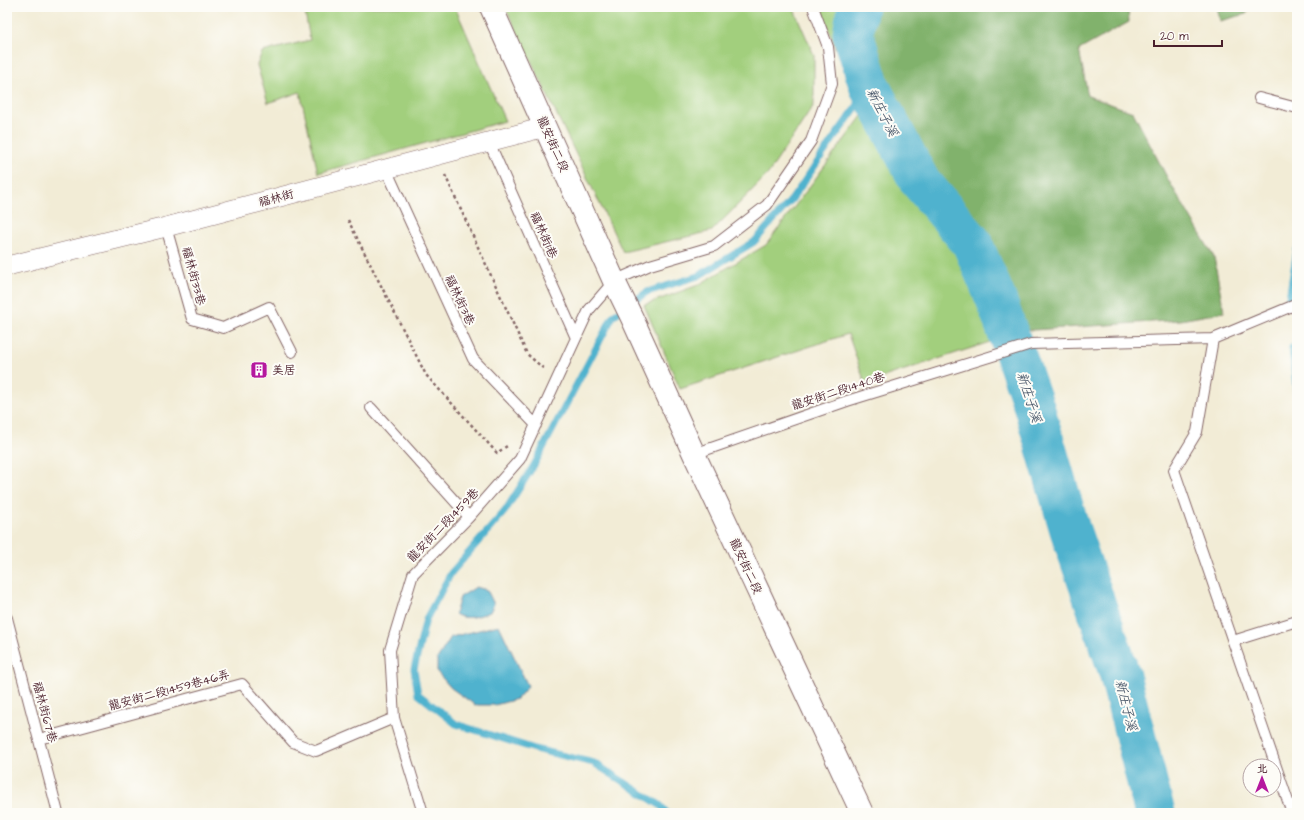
<svg xmlns="http://www.w3.org/2000/svg" width="1304" height="820" viewBox="0 0 1304 820" font-family="'Architects Daughter','LXGW WenKai TC',sans-serif">
	<rect width="100%" height="100%" fill="#fdfcf7"/>
	<filter id="ink" filterUnits="userSpaceOnUse"><feTurbulence type="fractalNoise" baseFrequency=".025" numOctaves="2"/><feDisplacementMap in="SourceGraphic" scale="8" xChannelSelector="R" yChannelSelector="G"/><feConvolveMatrix kernelMatrix="1 2 1 2 8 2 1 2 1" color-interpolation-filters="sRGB"/></filter>
	<filter id="wash" filterUnits="userSpaceOnUse"><feTurbulence type="fractalNoise" baseFrequency=".012" numOctaves="4" result="noise"/><feDisplacementMap in="SourceGraphic" scale="16" xChannelSelector="R" yChannelSelector="G"/><feGaussianBlur stdDeviation="0.9" result="paint"/><feColorMatrix in="noise" values="0 0 0 0 0 0 0 0 0 0 0 0 0 0 0 0 0 1.4 0 .05"/><feComposite in="paint" operator="in"/></filter>
	<g filter="url(#wash)">
		<rect width="100%" height="100%" fill="#f2ecd6"/>
		<!-- green -->
		<path fill="#a2cf7d" stroke="#767754" d="M304,7H455L505,121L318,173L300,92L268,103L257,65L262,52L310,40Z
			M505,7H793L814,55V105L768,174L712,231L623,252Z
			M821,7H843L842,48H835Z
			M865,112L904,190L963,254L993,341L865,383L848,334L680,389L644,305L698,285L766,245Z"/>
		<!-- forest -->
		<path fill="#81b26c" stroke="#66684c" d="M875,7H1128L1129,22L1079,50L1088,96L1133,112L1169,181L1214,257L1224,312L1181,320L1019,331L987,236L927,168L883,82L872,36Z
			M1217,7H1250L1246,14L1220,21Z"/>
		<!-- water -->
		<path fill="#50b2ce" stroke="#4d687c" d="M476,587L487,590L494,604L490,612C479,616 465,621 455,614L460,597Z
			M499,625L528,686L517,699L495,705H475L451,688L437,672V659L451,637Z"/>
		<g fill="none" stroke-linecap="round" stroke-linejoin="round">
			<!-- stream -->
			<path stroke="#50b2ce" stroke-width="7" d="M1289,298L1297,250
				M1292,348L1297,399
				M667,813L660,805L594,763L535,749L456,724L418,694L414,669L426,619L451,573L505,511L534,465L613,316L647,292L698,276L754,242L792,199L834,138L870,88"/>
			<!-- river -->
			<path stroke="#50b2ce" stroke-width="41" d="M858,7L853,34L870,88L919,180L972,243L996,299L1034,407L1070,530L1119,672L1155,813"/>
		</g>
	</g>
	<g filter="url(#ink)">
		<g fill="none" stroke-linecap="round" stroke-linejoin="round">
			<!-- service casing -->
			<g stroke="#856767" stroke-width="12">
				<path id="service" d="M1259,98L1297,108
					M489,142L576,338
					M386,169L473,359L536,425
					M166,227L192,319L223,328L269,307L292,352
					M1213,339L1197,432L1174,470L1292,813
					M371,408L469,517
					M694,454L847,401L1031,344L1213,339L1297,304
					M7,618L58,813
					M1233,641L1297,621
					M39,739L242,684L293,742L316,751L394,718
					M423,813L394,718L390,650L413,574L469,517L520,459L589,310L614,281L650,265L714,246L767,205L811,141L832,84L828,47L813,7"/>
			</g>
			<!-- minor casing -->
			<g stroke="#856767" stroke-width="20">
				<path id="minor" d="M7,266L166,227L545,127"/>
			</g>
			<!-- tertiary casing -->
			<g stroke="#856767" stroke-width="24">
				<path id="tertiary" d="M491,7L614,281L632,318L694,454L862,813"/>
			</g>
			<!-- path -->
			<path stroke="#856767" stroke-width="2.5" stroke-dasharray="3 3" stroke-linecap="butt" d="M445,175L527,354L544,369
				M348,220L426,375L497,453L507,446"/>
			<!-- service -->
			<use href="#service" stroke="#fff" stroke-width="10"/>
			<!-- minor -->
			<use href="#minor" stroke="#fff" stroke-width="19"/>
			<!-- tertiary -->
			<use href="#tertiary" stroke="#fff" stroke-width="22"/>
		</g>
	</g>
	<!-- icons -->
	<defs>
		<g id="building-square" transform="scale(0.9)"><rect x="-9" y="-9" width="18" height="18" rx="4" fill="#b5179e" stroke="#fdfcf7"/><path d="M-4-6H4V6H1V3H-1V6H-4ZM-2.5-4.3h1.7v1.8h-1.7ZM.8-4.3h1.7v1.8H.8ZM-2.5-1h1.7V.8h-1.7ZM.8-1h1.7V.8H.8Z" fill="#fff"/></g>
	</defs>
	<g fill-rule="evenodd">
		<use href="#building-square" x="259" y="370"/>
	</g>
	<g text-anchor="middle" stroke-width="4" stroke-linejoin="round" paint-order="stroke">
		<!-- street labels -->
		<g font-size="12" fill="#4a1f2b" stroke="#fdfcf7">
			<text transform="translate(553 144) rotate(66)" y="4">龍安街二段</text>
			<text transform="translate(276 198) rotate(-15)" y="4">福林街</text>
			<text transform="translate(544 235) rotate(66)" y="4">福林街1巷</text>
			<text transform="translate(194 276) rotate(75)" y="4">福林街33巷</text>
			<text transform="translate(460 300) rotate(65)" y="4">福林街3巷</text>
			<text transform="translate(838 391) rotate(-18)" y="4">龍安街二段1440巷</text>
			<text transform="translate(443 525) rotate(-46)" y="4">龍安街二段1459巷</text>
			<text transform="translate(746 566) rotate(65)" y="4">龍安街二段</text>
			<text transform="translate(169 690) rotate(-15)" y="4">龍安街二段1459巷46弄</text>
			<text transform="translate(45 712) rotate(75)" y="4">福林街67巷</text>
		</g>
		<!-- poi labels -->
		<g font-size="12" fill="#4a1f2b" stroke="#fdfcf7" text-anchor="start">
			<text x="272" y="374">美居</text>
		</g>
		<!-- water labels -->
		<g font-size="13" font-style="italic" fill="#4c5a6c" stroke="#fdfcf7">
			<text transform="translate(883 112) rotate(63)" y="5">新庄子溪</text>
			<text transform="translate(1030 397) rotate(72)" y="5">新庄子溪</text>
			<text transform="translate(1127 705) rotate(76)" y="5">新庄子溪</text>
		</g>
	</g>
	<!-- margin -->
	<rect width="1304" height="820" fill="none" stroke="#fdfcf7" stroke-width="24"/>
	<!-- north arrow -->
	<g transform="translate(1262 778)"><circle r="19" fill="#fdfcf7" stroke="#b5a4a5"/>
	<path d="M0-3L7 15L0 10L-7 15Z" fill="#b5179e"/>
	<text y="-6" font-size="11" font-weight="bold" text-anchor="middle" fill="#4a1f2b">北</text>
	</g>
	<!-- scale -->
	<path d="M1154 40v6h68v-6" fill="none" stroke="#4a1f2b" stroke-width="2"/>
	<text x="1160" y="40" font-size="12" fill="#4a1f2b" stroke="#fdfcf7" stroke-width="3" paint-order="stroke">20 m</text>
</svg>
